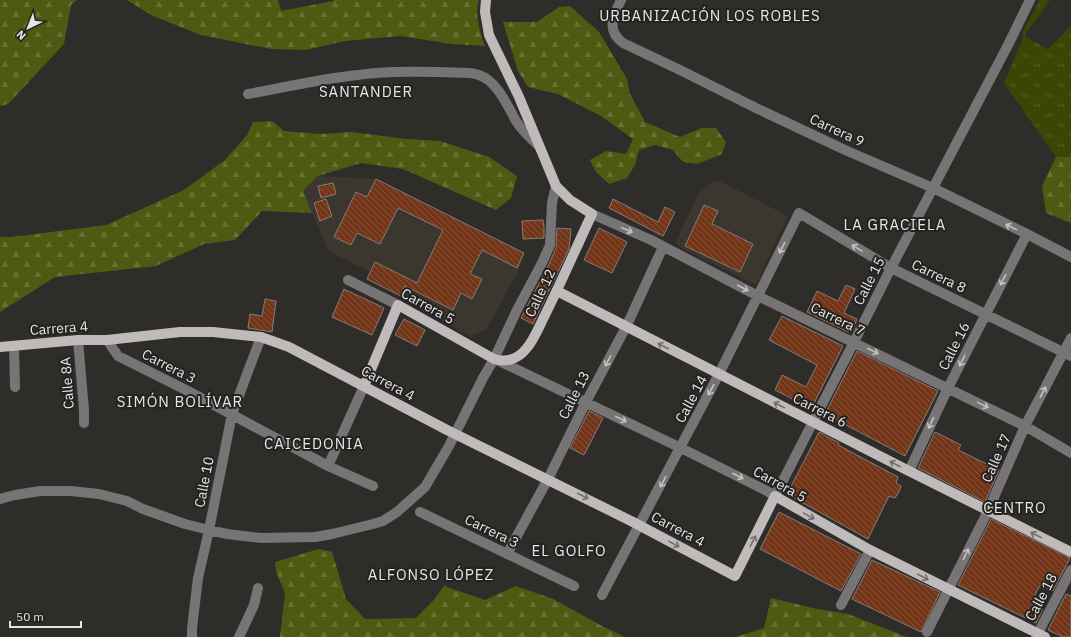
<svg xmlns="http://www.w3.org/2000/svg" width="1071" height="637" viewBox="0 0 1071 637" font-family="'IBM Plex Sans',sans-serif">
	<defs>
		<pattern id="grass-tufts" width="24" height="20" patternUnits="userSpaceOnUse"><rect width="24" height="20" fill="#394604"/><path d="M3 7l-1-3M5 7V3M7 7l1-3M15 17l-1-3M17 17v-4M19 17l1-3" fill="none" stroke="#566128"/></pattern>
		<pattern id="forest-firs" width="22" height="20" patternUnits="userSpaceOnUse"><rect width="22" height="20" fill="#4c5b11"/><path d="M5 1l3.5 6h-7zM16 11l3.5 6h-7z" fill="#667234"/></pattern>
		<pattern id="building-back-hatch" width="6" height="6" patternUnits="userSpaceOnUse"><rect width="6" height="6" fill="#733517"/><path d="M-1 5l2 2M0 0l6 6M5-1l2 2" fill="none" stroke="#875239"/></pattern>
	</defs>
	<rect width="100%" height="100%" fill="#2f2d2a"/>
	<!-- built -->
	<path fill="#3b362e" d="M318,176L376,179L524,253L519,270L486,330L470,336L409,302L406,298L367,279L370,272L328,251L303,191Z
		M717,180L788,216L756,285L676,245V241L699,193L708,184Z"/>
	<!-- grass -->
	<path fill="url(#grass-tufts)" d="M1040,0H1050L1024,36L1048,49L1071,26V157H1056L1004,83L1024,36L1022,33Z"/>
	<!-- forest -->
	<path fill="url(#forest-firs)" d="M0,0H77L71,5L64,44L8,104L0,106Z
		M127,0H278L281,11L333,1L334,0H479C474,15 480,32 485,46L452,44L400,36L345,41L306,50L271,49L201,35L153,16Z
		M570,6L599,32L627,79L630,94L645,122L680,137L702,128H716L726,142L722,154L697,164L683,162L673,150L655,145L639,150L635,165L627,178L609,184L596,172L590,160L606,151L626,154L633,139L601,116L558,94L528,87L518,71L503,22H537L559,7Z
		M272,121L284,131L320,134L351,132L407,139L440,141L489,157L517,176L511,198L496,210L403,169L361,163L318,176L303,191L312,213L262,211L235,240L204,244L156,266L55,277L0,312V237H12L106,225L184,190L225,160L247,135L253,122Z
		M1056,157H1071V223L1046,213L1042,186Z
		M319,549L332,552L346,599L365,619L416,618L433,601L444,586L485,600L516,586L553,599L604,627L625,637H280L285,593L276,572L275,562Z
		M771,598L817,609L848,614L907,637H736L764,628Z"/>
	<!-- building -->
	<path fill="url(#building-back-hatch)" stroke="#817d7b" d="M376,179L524,253L517,268L482,250L470,274L482,279L472,299L461,293L453,310L405,286L401,296L367,279L375,262L417,283L443,230L398,208L380,244L357,233L351,245L334,237L356,192L367,197Z
		M333,183L336,194L321,198L318,186Z
		M326,199L332,216L320,221L314,203Z
		M613,199L658,222L665,207L675,212L663,236L609,208Z
		M704,205L718,211L712,224L753,244L740,272L685,246Z
		M543,220L544,227V238L523,239L522,221Z
		M557,228L571,229L569,249L533,324L521,318L549,264L556,248Z
		M599,228L627,242L612,273L584,260Z
		M846,285L855,289L844,313L857,319L852,331L848,332L807,312L817,291L838,301Z
		M344,289L384,308L372,335L332,317Z
		M265,299L276,301L272,332L248,328L250,314L262,316Z
		M782,316L843,346L813,405L808,407L775,390L782,375L806,387L817,365L769,340Z
		M404,319L425,330L417,346L395,335Z
		M857,351L938,391L905,456L825,414Z
		M589,411L603,418L584,455L570,448Z
		M819,432L839,443L838,445L898,477L896,483L901,486L899,492L895,498L889,496L868,539L787,494Z
		M935,432L961,445L958,450L999,470L985,502L918,468Z
		M779,512L861,554L841,591L760,549Z
		M991,519L1070,558L1053,591L1040,585L1031,603L1043,609L1036,623L958,585Z
		M872,560L940,592L921,632L852,599Z
		M1066,594L1071,596V637H1063L1048,630Z"/>
	<g fill="none" stroke-linecap="round" stroke-linejoin="round">
		<!-- minor -->
		<path stroke="#767474" stroke-width="10" d="M621,0C613,16 606,31 623,43L680,70L758,109L845,150L933,188L1027,234L1071,257
			M248,94C296,85 344,74 393,72C418,71 444,72 469,73C472,73 476,74 479,75C497,81 507,105 516,121C522,131 530,138 539,146
			M592,214L651,240L758,296L1025,426L1071,453
			M348,280L398,305
			M78,340L84,410V423
			M107,340L118,356L186,390L328,466L373,486
			M14,346L15,387
			M499,361L681,448L767,491L775,496L854,342L891,268L1008,45L1030,0
			M328,466L364,386
			M909,471L948,388L1027,234
			M0,499L15,495L40,491H71L99,494L127,501L143,509L185,524L209,530L227,534L261,538L315,537L332,534L373,524L383,521L397,512L425,487L449,446L483,378L494,359L517,310L543,261L550,245L552,203L556,186
			M420,512L574,586
			M507,554L548,479L586,402L626,327L663,247
			M602,595L719,374L799,213L891,268L1071,356
			M841,605L870,550
			M927,632L988,511L1025,426L1071,338
			M192,637V628L198,578L209,530L232,414L261,337
			M239,637L254,605L258,588
			M1036,637L1071,570"/>
		<!-- major -->
		<path stroke="#bfbbbb" stroke-width="10" d="M557,291L909,471L1071,552
			M0,347L78,340H107L180,332H213L261,337L289,347L447,430L631,521L735,576L775,496L870,550L1045,637
			M364,386L398,305L494,359C506,363 518,359 526,349C534,340 539,327 544,317C561,283 576,248 592,214L570,200L556,186L519,97L489,35L485,12L486,0"/>
	</g>
	<!-- one-way arrows -->
	<defs><path id="oneway-shaft" d="M-6 0H5M1.5-3L5.5 0L1.5 3" fill="none" stroke-width="1.6" stroke-linecap="round" stroke-linejoin="round"/></defs>
	<g stroke="#c4c3c2">
		<use href="#oneway-shaft" transform="translate(1011 227) rotate(-154)"/>
		<use href="#oneway-shaft" transform="translate(627 230) rotate(24)"/>
		<use href="#oneway-shaft" transform="translate(782 248) rotate(117)"/>
		<use href="#oneway-shaft" transform="translate(857 248) rotate(-149)"/>
		<use href="#oneway-shaft" transform="translate(1003 280) rotate(117)"/>
		<use href="#oneway-shaft" transform="translate(743 288) rotate(27)"/>
		<use href="#oneway-shaft" transform="translate(873 351) rotate(26)"/>
		<use href="#oneway-shaft" transform="translate(608 361) rotate(118)"/>
		<use href="#oneway-shaft" transform="translate(962 361) rotate(117)"/>
		<use href="#oneway-shaft" transform="translate(711 390) rotate(118)"/>
		<use href="#oneway-shaft" transform="translate(1043 392) rotate(-62)"/>
		<use href="#oneway-shaft" transform="translate(983 405) rotate(26)"/>
		<use href="#oneway-shaft" transform="translate(621 419) rotate(26)"/>
		<use href="#oneway-shaft" transform="translate(931 423) rotate(115)"/>
		<use href="#oneway-shaft" transform="translate(738 476) rotate(27)"/>
		<use href="#oneway-shaft" transform="translate(663 482) rotate(118)"/>
		<use href="#oneway-shaft" transform="translate(966 554) rotate(-64)"/>
	</g>
	<g stroke="#726f6e">
		<use href="#oneway-shaft" transform="translate(663 346) rotate(-153)"/>
		<use href="#oneway-shaft" transform="translate(779 405) rotate(-153)"/>
		<use href="#oneway-shaft" transform="translate(895 464) rotate(-153)"/>
		<use href="#oneway-shaft" transform="translate(583 496) rotate(27)"/>
		<use href="#oneway-shaft" transform="translate(809 516) rotate(29)"/>
		<use href="#oneway-shaft" transform="translate(1036 535) rotate(-154)"/>
		<use href="#oneway-shaft" transform="translate(753 541) rotate(-63)"/>
		<use href="#oneway-shaft" transform="translate(674 544) rotate(28)"/>
		<use href="#oneway-shaft" transform="translate(923 577) rotate(27)"/>
	</g>
	<g text-anchor="middle" stroke-width="4" stroke-linejoin="round" paint-order="stroke">
		<!-- street labels -->
		<g font-size="14" fill="#e6e5e3" stroke="#252321">
			<text transform="translate(837 130) rotate(25)" y="5">Carrera 9</text>
			<text transform="translate(939 276) rotate(26)" y="5">Carrera 8</text>
			<text transform="translate(869 281) rotate(-63)" y="5">Calle 15</text>
			<text transform="translate(540 293) rotate(-64)" y="5">Calle 12</text>
			<text transform="translate(428 306) rotate(29)" y="5">Carrera 5</text>
			<text transform="translate(838 319) rotate(26)" y="5">Carrera 7</text>
			<text transform="translate(59 328) rotate(-4)" y="5">Carrera 4</text>
			<text transform="translate(954 346) rotate(-63)" y="5">Calle 16</text>
			<text transform="translate(169 366) rotate(27)" y="5">Carrera 3</text>
			<text transform="translate(67 383) rotate(-94)" y="5">Calle 8A</text>
			<text transform="translate(388 383) rotate(28)" y="5">Carrera 4</text>
			<text transform="translate(574 395) rotate(-63)" y="5">Calle 13</text>
			<text transform="translate(691 399) rotate(-62)" y="5">Calle 14</text>
			<text transform="translate(820 410) rotate(27)" y="5">Carrera 6</text>
			<text transform="translate(996 458) rotate(-66)" y="5">Calle 17</text>
			<text transform="translate(204 482) rotate(-79)" y="5">Calle 10</text>
			<text transform="translate(780 484) rotate(29)" y="5">Carrera 5</text>
			<text transform="translate(678 529) rotate(28)" y="5">Carrera 4</text>
			<text transform="translate(492 531) rotate(26)" y="5">Carrera 3</text>
			<text transform="translate(1041 597) rotate(-62)" y="5">Calle 18</text>
		</g>
		<!-- neighbourhood labels -->
		<g font-size="15" letter-spacing="1" fill="#e6e5e3" stroke="#252321">
			<text x="710" y="21">URBANIZACIÓN LOS ROBLES</text>
			<text x="366" y="97">SANTANDER</text>
			<text x="895" y="230">LA GRACIELA</text>
			<text x="180" y="407">SIMÓN BOLÍVAR</text>
			<text x="314" y="449">CAICEDONIA</text>
			<text x="1015" y="513">CENTRO</text>
			<text x="569" y="556">EL GOLFO</text>
			<text x="431" y="580">ALFONSO LÓPEZ</text>
		</g>
	</g>
	<!-- north arrow -->
	<g transform="translate(28 28) rotate(223)" stroke="#252321" stroke-width="3" paint-order="stroke">
	<path d="M0-3L7 15L0 10L-7 15Z" fill="#e6e5e3"/>
	<text y="-6" font-size="11" font-weight="bold" text-anchor="middle" fill="#e6e5e3">N</text>
	</g>
	<!-- scale -->
	<path d="M10 621v6h71v-6" fill="none" stroke="#e6e5e3" stroke-width="2"/>
	<text x="16" y="621" font-size="12" fill="#e6e5e3" stroke="#252321" stroke-width="3" paint-order="stroke">50 m</text>
</svg>
